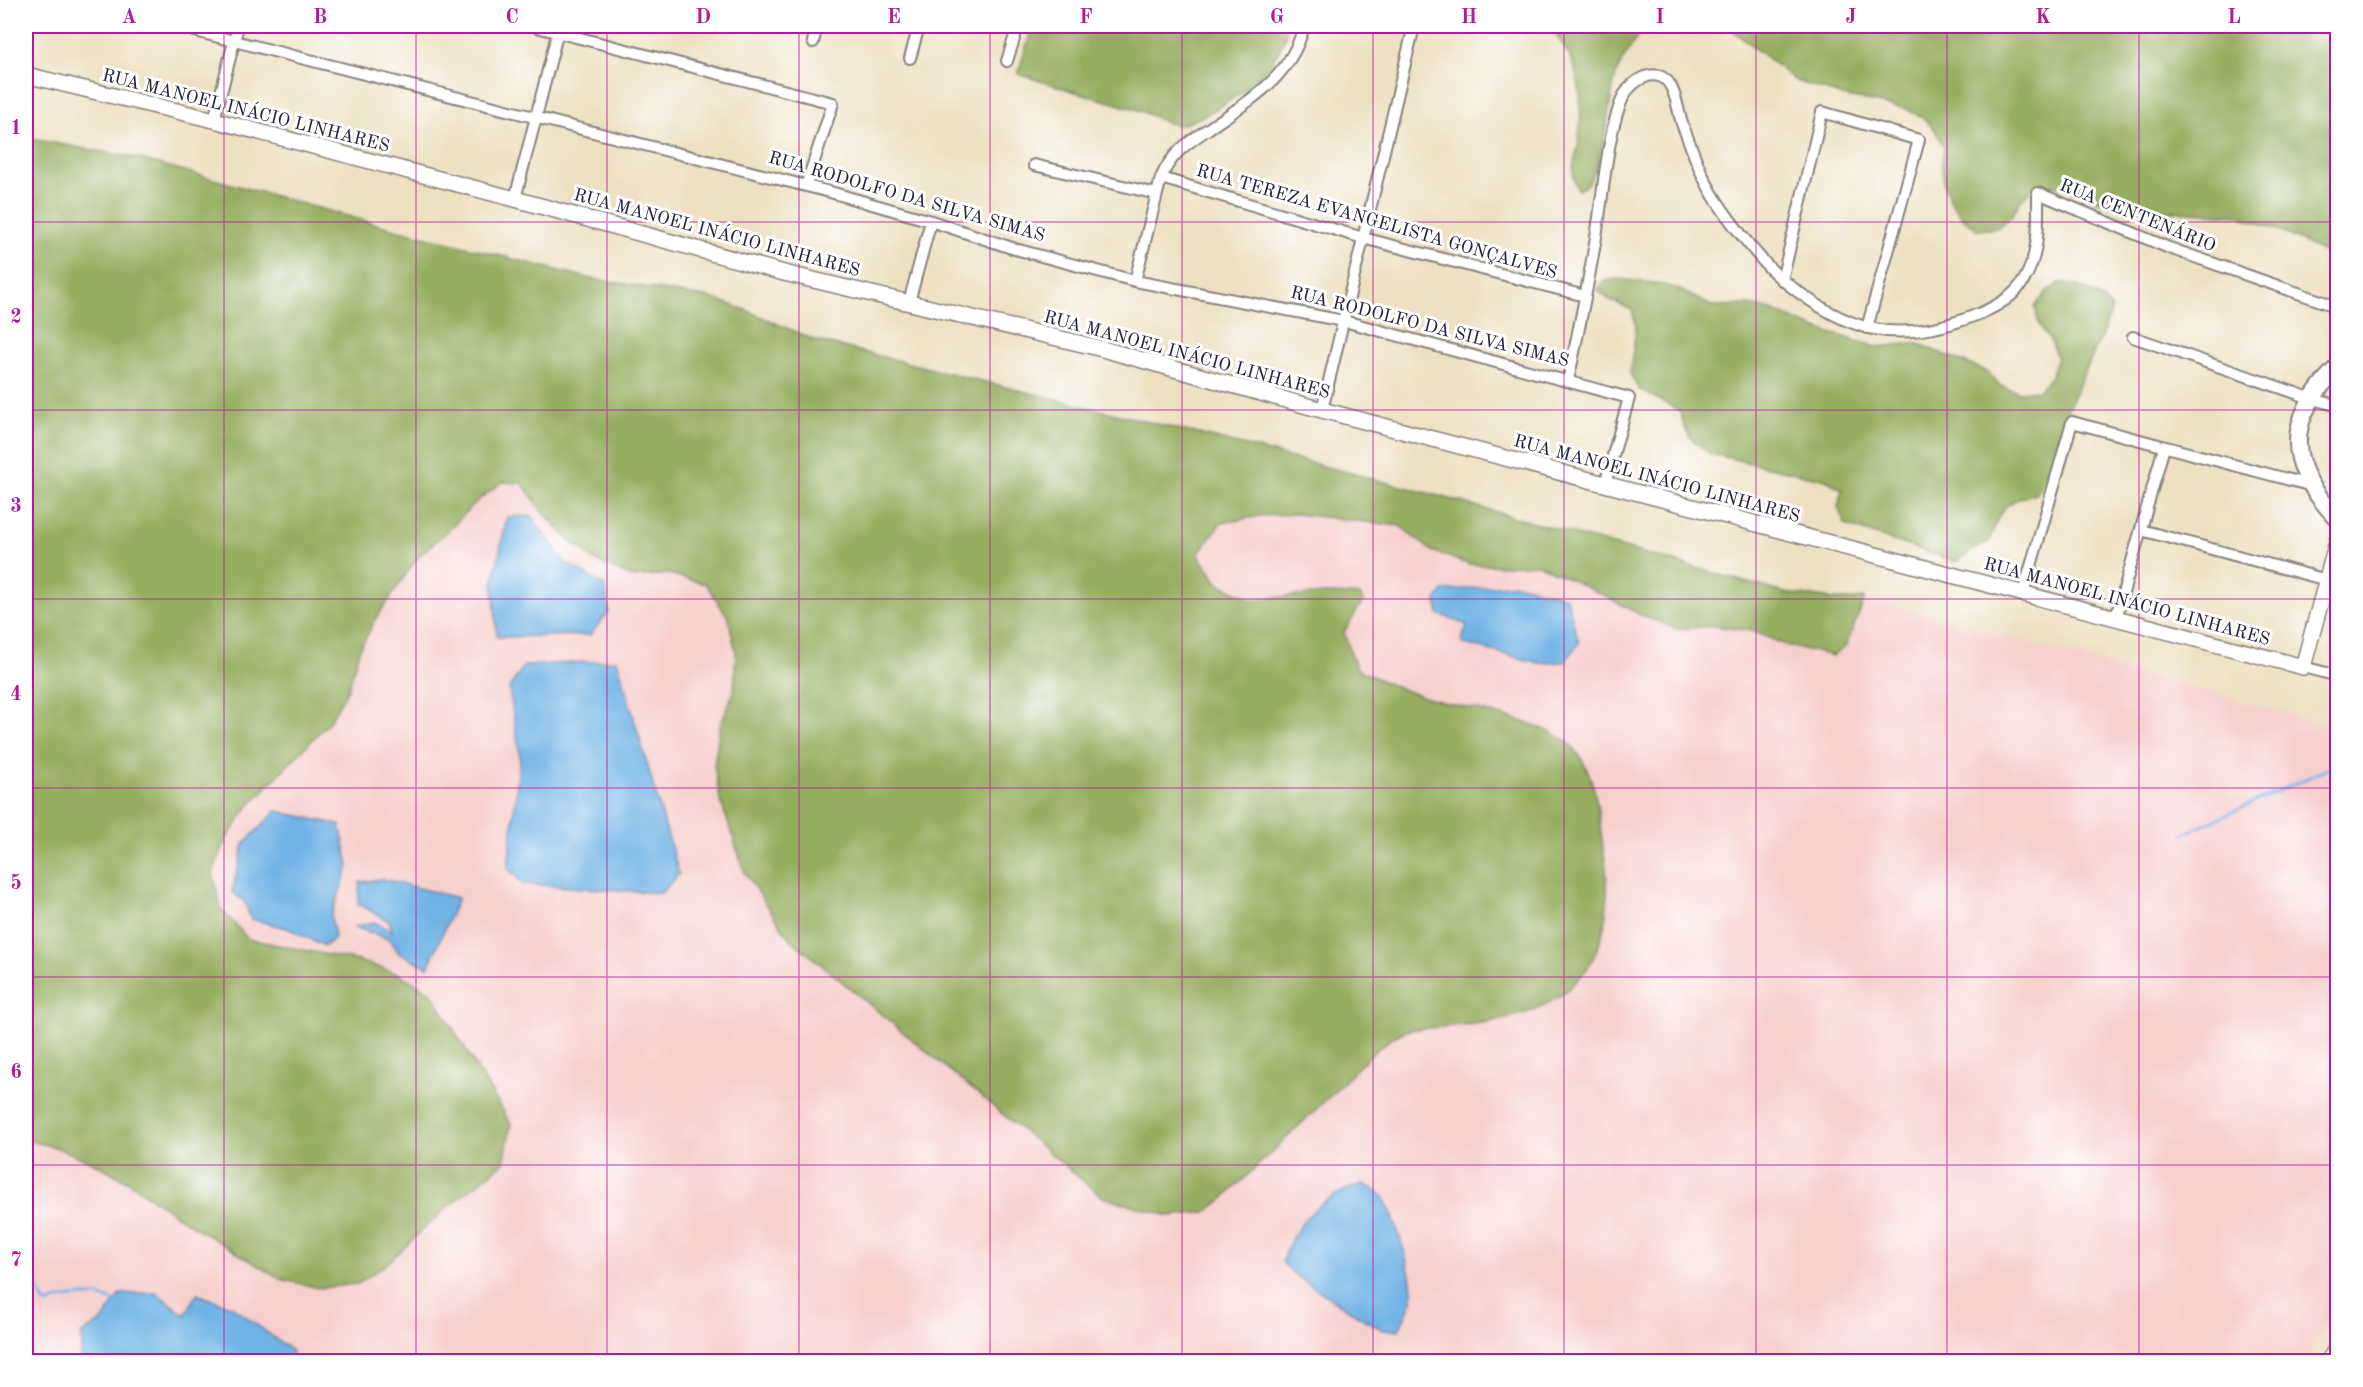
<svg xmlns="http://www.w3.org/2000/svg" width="2363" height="1387" viewBox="0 0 2363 1387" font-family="'Old Standard TT',serif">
	<rect width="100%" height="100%" fill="#fff"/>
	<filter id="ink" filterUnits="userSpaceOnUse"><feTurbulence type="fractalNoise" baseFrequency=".0167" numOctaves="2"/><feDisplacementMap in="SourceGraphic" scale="12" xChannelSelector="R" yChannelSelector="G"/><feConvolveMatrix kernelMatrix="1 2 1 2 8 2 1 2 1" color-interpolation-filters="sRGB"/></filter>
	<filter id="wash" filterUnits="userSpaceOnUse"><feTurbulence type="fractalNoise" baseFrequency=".008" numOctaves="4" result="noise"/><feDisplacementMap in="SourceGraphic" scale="24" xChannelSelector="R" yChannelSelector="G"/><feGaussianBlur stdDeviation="1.35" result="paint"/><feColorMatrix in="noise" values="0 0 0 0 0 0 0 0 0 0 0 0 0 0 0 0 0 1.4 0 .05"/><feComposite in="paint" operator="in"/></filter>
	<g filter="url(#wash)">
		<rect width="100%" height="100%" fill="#eee1c2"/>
		<!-- built -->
		<path fill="#f7d0cd" d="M502,482H522L543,512L569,540L598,562L632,577L669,574L706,584L728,617L736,653L734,691L720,726L714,764L720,799L745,873L789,938L1374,1053L1405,1031L1494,1021L1539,1007L1585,974L1594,957L1606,921L1607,871L1592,778L1582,762L1554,732L1518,721L1426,698L1389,685L1356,668L1344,632L1363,601L1289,597L1252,599L1219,584L1198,554L1221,523L1260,516L1297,514L1400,526L1432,551L1468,564L1506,566L1538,564L1607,597L1641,615L1677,629L1715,626L1752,631L1786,645L1846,646L1865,598L2337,727V1303L2332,1317L2305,1361H26V1140L57,1148L94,1163L127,1181L180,1218L280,1279L319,1288L359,1284L389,1262L445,1209L504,1163L511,1124L472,1063L455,1030L399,974L359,961L248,939L221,909L213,873L227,838L248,807L329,722L348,689L359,651L376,618L419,556L448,531L475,503Z"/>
		<!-- forest -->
		<path fill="#96ae60" stroke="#5c684e" stroke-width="1.5" d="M1032,26H1288C1279,69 1244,94 1207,114C1199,118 1186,125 1177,125C1164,124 1150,114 1138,110C1098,99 1058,87 1018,74Z
			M1548,26H1647L1641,31C1633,45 1621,60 1616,75C1607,103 1606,180 1578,190C1568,169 1575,166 1578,145C1584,98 1582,62 1548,26Z
			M1727,26H2337V258L2271,227L2236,215L2127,208L2109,205L2054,185L2034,187L2021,200L2012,216L1997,228L1978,230L1963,218L1952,204L1944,185L1942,166L1944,148L1935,130L1922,117L1906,109L1843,96L1796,81Z
			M26,138L137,158L380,225L588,278L711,298L746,310L814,340L1227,441L1443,497L1785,593L1843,600L1865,598L1846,646L1833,656L1786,645L1752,631L1715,626L1677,629L1641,615L1607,597L1538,564L1506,566L1468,564L1432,551L1400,526L1297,514L1260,516L1221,523L1198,554L1219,584L1252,599L1326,594L1360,595L1363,601L1344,632L1356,668C1379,680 1403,691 1428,698C1465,709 1539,719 1567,742C1597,767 1598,813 1603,848C1619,938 1591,1004 1494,1021C1472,1025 1449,1026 1426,1028C1419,1029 1410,1029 1403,1032C1377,1045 1355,1071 1334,1092C1297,1128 1259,1164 1222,1200L1206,1212L1169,1216L1103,1197L789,938L745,873L720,799L714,765L720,726L734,691L736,653L728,617L706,584L669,574L632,577L598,562L569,540L543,512L522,483L502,482L475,503L448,531L419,556L376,618L359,651L348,689L329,722L248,807L227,838L213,873L221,909L248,939L359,961L399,974L431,992L511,1124L504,1163L445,1209L389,1262L358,1284L319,1288L280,1279L180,1218L127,1181L94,1163L57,1148L26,1140Z
			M1619,279L1656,283L1676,288L1711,306L1750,305L1769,309L1811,327L1877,347L1916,343L1986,371L2001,386L2018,392L2038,390L2051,376L2057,357L2050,340L2039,325L2035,307L2046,292L2062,282C2083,287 2097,293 2112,308C2102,342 2083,373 2069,406C2057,435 2052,466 2037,494C2002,500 2000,511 1989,542L1973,550L1957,562L1845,525L1838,507L1842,489L1826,480L1711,454C1691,441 1685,435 1680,411L1638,389L1630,373L1636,328L1632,310L1608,299L1598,290L1603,281Z"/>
		<!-- water -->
		<path fill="#70b3e5" stroke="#496a90" stroke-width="1.5" d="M531,516L566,563L605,586L609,612L590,635L497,637L493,583L507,517Z
			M1517,584L1566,597L1579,643L1565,662L1539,663L1461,643L1467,625L1439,614L1436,600L1443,591Z
			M617,660L679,874L661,893L523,884L508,868L520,756L509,688L524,666Z
			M276,811L340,825L349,866L331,916L335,938L325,946L287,928L251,919L244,901L232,892L244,844Z
			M383,879L458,898L428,967L399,953L389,939L354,927L374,922L392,931L389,921L358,904L360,882Z
			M1364,1184C1369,1187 1376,1190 1380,1194C1393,1206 1413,1276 1412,1295C1411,1308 1404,1319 1399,1330H1383L1350,1311L1295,1275L1282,1262C1295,1222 1323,1195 1364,1184Z
			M157,1293L185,1315L197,1294L233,1307L292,1351L289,1361H81L82,1334L103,1320L120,1294Z"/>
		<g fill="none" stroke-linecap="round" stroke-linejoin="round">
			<!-- stream -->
			<path stroke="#70b3e5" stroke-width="3" d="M2184,834L2338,764
				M26,1262L44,1302L48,1304C63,1295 104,1292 117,1304"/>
		</g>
	</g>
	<g filter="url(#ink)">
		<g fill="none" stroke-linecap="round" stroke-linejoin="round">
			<!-- street casing -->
			<g stroke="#88827e" stroke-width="14">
				<path id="street" d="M175,26L830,192L931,221L1015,249L1135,281L1344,321L1629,398L1605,484
					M533,26L833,103L806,186
					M813,42L817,26
					M910,58L919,26
					M1007,61L1018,26
					M214,120L238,26
					M1034,165L1157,194
					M1161,178L1363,238L1585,296
					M515,199L559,27
					M1782,280L1822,112L1919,140L1867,328
					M1135,281L1161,178C1171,154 1187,143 1208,129C1251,99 1290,79 1304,26
					M909,302L931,221
					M2133,337L2310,398L2338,406
					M1568,381C1579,329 1590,277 1598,224C1604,186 1608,129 1624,95C1629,87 1637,80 1645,77C1655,73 1665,76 1670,85C1678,98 1678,115 1684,129C1692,148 1698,168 1708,186C1722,212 1761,263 1784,281C1846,331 1894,346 1971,317C1990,310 2014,298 2024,280C2040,253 2038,223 2038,193L2169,248L2338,307
					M1322,410L1414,26
					M2141,530L2327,580
					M2023,594L2072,422L2309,485
					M2116,618L2164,447
					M2303,667L2338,676"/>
			</g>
			<!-- secondary casing -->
			<g stroke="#88827e" stroke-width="18">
				<path id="secondary" d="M26,75L214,120L515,199L784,273L1099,348L1322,410L2303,667L2338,538
					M2328,1362L2338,1346"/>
			</g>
			<!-- primary casing -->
			<g stroke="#88827e" stroke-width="20">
				<path id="primary" d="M2338,367C2283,421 2286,465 2338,519"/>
			</g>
			<!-- street -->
			<use href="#street" stroke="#fff" stroke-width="10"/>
			<!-- secondary -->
			<use href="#secondary" stroke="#fff" stroke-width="15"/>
			<!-- primary -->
			<use href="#primary" stroke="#fff" stroke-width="16"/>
		</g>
	</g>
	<!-- grid -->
	<path fill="none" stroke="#b5179e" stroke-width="1.5" stroke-opacity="0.55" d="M224,26V1362M416,26V1362M607,26V1362M799,26V1362M990,26V1362M1182,26V1362M1373,26V1362M1564,26V1362M1756,26V1362M1947,26V1362M2139,26V1362M26,222H2338M26,410H2338M26,599H2338M26,788H2338M26,977H2338M26,1165H2338"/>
	<g text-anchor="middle" stroke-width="6" stroke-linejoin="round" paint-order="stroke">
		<!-- street labels -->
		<g font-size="18" fill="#22223b" stroke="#fff">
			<text transform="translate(246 110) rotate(14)" y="6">RUA MANOEL INÁCIO LINHARES</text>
			<text transform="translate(907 196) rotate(16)" y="6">RUA RODOLFO DA SILVA SIMAS</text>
			<text transform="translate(2138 215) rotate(22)" y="6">RUA CENTENÁRIO</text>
			<text transform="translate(1377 221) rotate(16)" y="6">RUA TEREZA EVANGELISTA GONÇALVES</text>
			<text transform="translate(717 232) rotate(15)" y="6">RUA MANOEL INÁCIO LINHARES</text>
			<text transform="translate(1430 326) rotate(14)" y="6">RUA RODOLFO DA SILVA SIMAS</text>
			<text transform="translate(1187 354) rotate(15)" y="6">RUA MANOEL INÁCIO LINHARES</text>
			<text transform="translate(1657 478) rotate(15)" y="6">RUA MANOEL INÁCIO LINHARES</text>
			<text transform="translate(2127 601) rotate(15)" y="6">RUA MANOEL INÁCIO LINHARES</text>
		</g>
	</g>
	<!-- margin -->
	<rect width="2363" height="1387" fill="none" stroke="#fff" stroke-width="66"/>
	<rect x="33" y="33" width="2297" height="1321" fill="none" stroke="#b5179e" stroke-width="2"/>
	<g font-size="20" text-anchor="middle" font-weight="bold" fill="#b5179e">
		<text x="129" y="23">A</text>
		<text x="320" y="23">B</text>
		<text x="512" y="23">C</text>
		<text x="703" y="23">D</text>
		<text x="894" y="23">E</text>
		<text x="1086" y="23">F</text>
		<text x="1277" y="23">G</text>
		<text x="1469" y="23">H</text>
		<text x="1660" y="23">I</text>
		<text x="1851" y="23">J</text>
		<text x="2043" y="23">K</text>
		<text x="2234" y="23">L</text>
		<text x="16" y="134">1</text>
		<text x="16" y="323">2</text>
		<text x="16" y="512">3</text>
		<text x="16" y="700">4</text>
		<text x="16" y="889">5</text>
		<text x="16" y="1078">6</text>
		<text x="16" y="1266">7</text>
	</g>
</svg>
